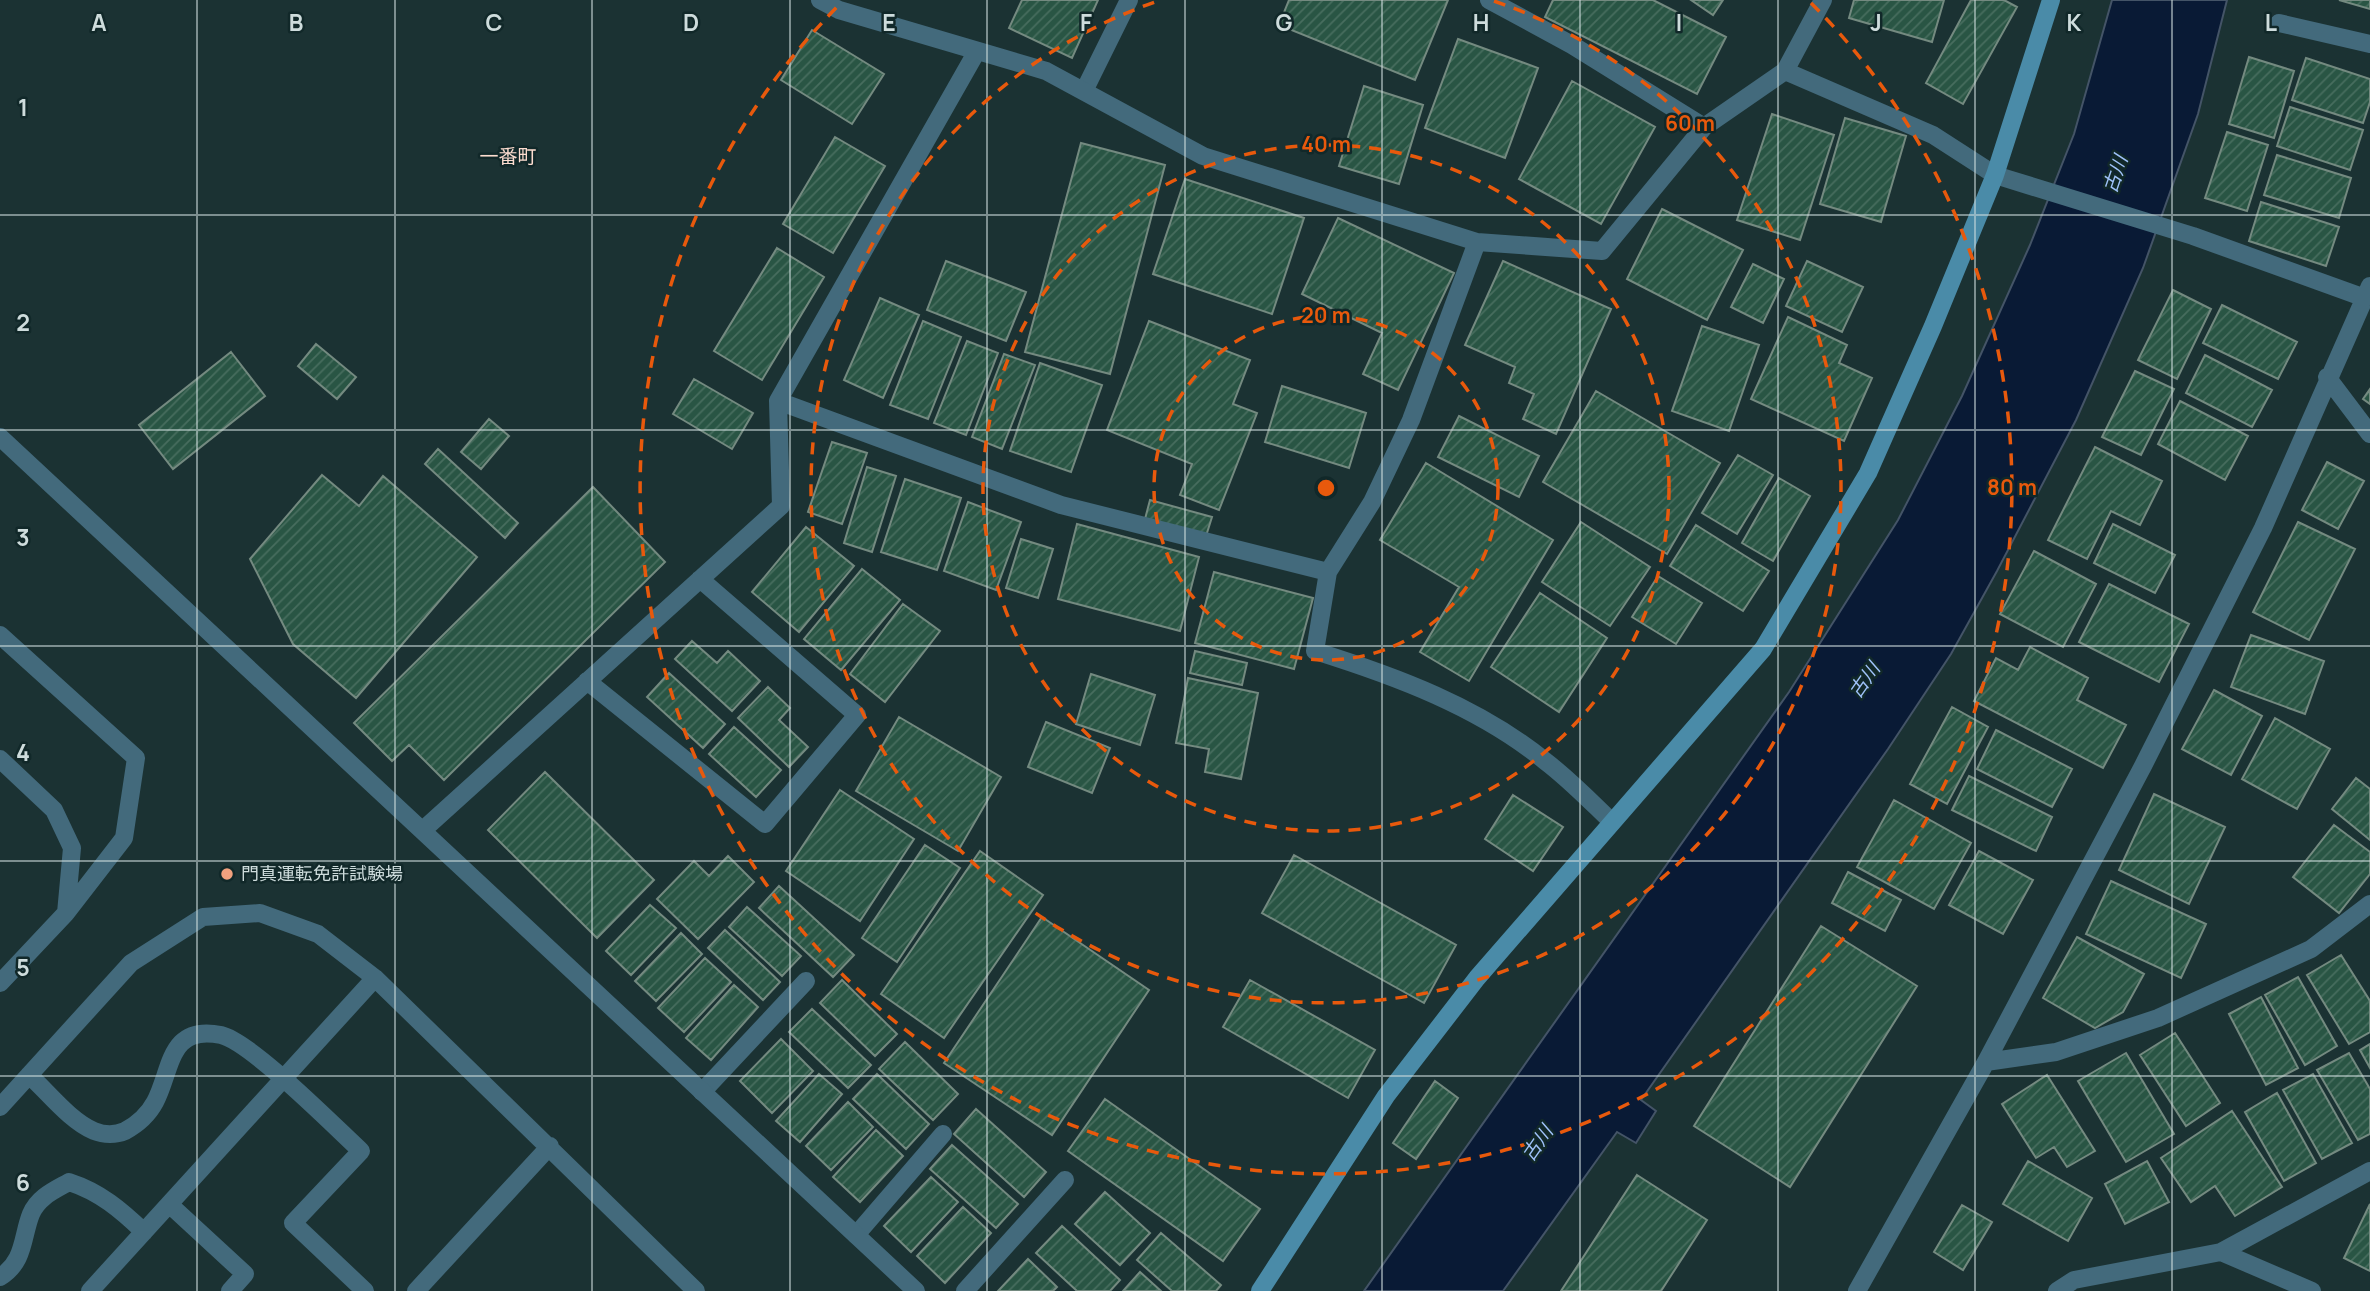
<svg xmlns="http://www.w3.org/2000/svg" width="2370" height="1291" viewBox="0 0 2370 1291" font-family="Manrope,'Noto Sans JP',sans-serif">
	<defs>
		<pattern id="building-hatch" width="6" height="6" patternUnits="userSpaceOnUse" patternTransform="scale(1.75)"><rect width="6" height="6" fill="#295544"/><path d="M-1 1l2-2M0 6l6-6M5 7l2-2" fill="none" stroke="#476d5e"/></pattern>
	</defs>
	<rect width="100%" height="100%" fill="#1b3233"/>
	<!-- water -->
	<path fill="#091a35" stroke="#445467" stroke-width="2" d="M2112,0H2227L2198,114L2143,268L2076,420L1997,571L1951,654L1888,749L1641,1100L1656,1111L1636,1143L1617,1132L1503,1291H1364L1789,692L1898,520L1962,396L2030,245L2074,134Z"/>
	<!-- building -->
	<path fill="url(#building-hatch)" stroke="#748a80" stroke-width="2" d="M1022,0H1098L1072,58L1009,28Z
		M1289,0H1448L1415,80L1279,25Z
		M1553,0H1653L1726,37L1697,94L1545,17Z
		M1691,0H1723L1713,15Z
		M1854,0H1944L1932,42L1849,18Z
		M1971,0H2004L2017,7L1963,104L1926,83Z
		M2339,0H2370V9Z
		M812,30L884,74L852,124L781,80Z
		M1458,39L1538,68L1505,158L1425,128Z
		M2249,57L2294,71L2274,138L2229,124Z
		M2306,58L2370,79V102L2363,123L2292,100Z
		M1572,81L1655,127L1601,224L1519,179Z
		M1364,86L1423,105L1399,184L1339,166Z
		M2290,107L2363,130L2350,170L2277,146Z
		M1772,114L1834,135L1800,240L1737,220Z
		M1845,118L1906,136L1881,222L1820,204Z
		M2227,132L2268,145L2247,211L2205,198Z
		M835,137L885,166L833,253L783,224Z
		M1081,143L1165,165L1110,374L1025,352Z
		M2277,155L2351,178L2339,218L2264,195Z
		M1185,179L1304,218L1272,314L1153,274Z
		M2261,202L2339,227L2326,266L2249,241Z
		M1662,209L1743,250L1707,320L1627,279Z
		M1338,218L1454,273L1398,390L1363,374L1382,333L1302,294Z
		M777,248L824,277L762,380L714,351Z
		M946,261L1026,292L1006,341L927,310Z
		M1503,261L1611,309L1556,434L1523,419L1534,394L1509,383L1515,367L1465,345Z
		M1807,261L1863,287L1842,332L1786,306Z
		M1753,264L1784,279L1763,323L1731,307Z
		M2173,290L2211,309L2177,379L2138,360Z
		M880,298L919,315L883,398L844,380Z
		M2222,305L2297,342L2278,379L2203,343Z
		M1788,317L1847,345L1839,363L1872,378L1844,441L1751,399Z
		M923,321L961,337L928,419L890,405Z
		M1149,321L1250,360L1233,404L1257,413L1219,510L1180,495L1192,464L1107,430Z
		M1702,326L1759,345L1729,431L1672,411Z
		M967,341L998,353L966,435L934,423Z
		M316,344L356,377L337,399L298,366Z
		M231,352L265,396L173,469L139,425Z
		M1004,354L1035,365L1002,449L972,437Z
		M2205,355L2272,390L2252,427L2186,393Z
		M1040,363L1102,385L1071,472L1010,451Z
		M2135,371L2174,389L2141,455L2102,437Z
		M694,379L753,413L732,449L673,414Z
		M1282,386L1366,413L1349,468L1265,442Z
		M2370,389V404L2363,399Z
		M1596,391L1720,463L1667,554L1543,482Z
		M2180,401L2248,436L2225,480L2158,444Z
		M1459,416L1539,456L1519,497L1438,457Z
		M489,419L509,436L481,469L461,452Z
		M832,442L867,453L842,524L808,512Z
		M2095,447L2162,481L2140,525L2111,511L2087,559L2048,540Z
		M438,449L518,523L505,538L425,464Z
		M1738,455L1773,475L1737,534L1702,513Z
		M2327,462L2364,481L2338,529L2302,510Z
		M1426,463L1553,540L1469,681L1420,652L1459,587L1380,540Z
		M867,467L896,476L872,552L844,543Z
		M322,475L359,506L383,476L477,557L356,698L293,644L250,559Z
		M1779,478L1810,496L1773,561L1742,543Z
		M905,479L961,498L937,570L881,552Z
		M593,487L665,562L444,780L409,745L392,761L354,723Z
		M1150,500L1212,517L1206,536L1145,519Z
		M968,502L1021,522L996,590L944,571Z
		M1581,522L1650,567L1610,626L1542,582Z
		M2298,522L2355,549L2309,640L2253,612Z
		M1077,524L1199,557L1180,631L1058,599Z
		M2113,524L2175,555L2155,593L2094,563Z
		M1696,525L1769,571L1743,611L1670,566Z
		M806,527L854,566L799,632L752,592Z
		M1021,539L1053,549L1038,598L1006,588Z
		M2034,551L2096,584L2063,647L2000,614Z
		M862,569L900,600L841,670L804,639Z
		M1214,572L1313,598L1294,669L1195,643Z
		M1658,576L1702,603L1676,644L1632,617Z
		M2109,584L2189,624L2159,682L2079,642Z
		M1540,593L1607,638L1559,712L1491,667Z
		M903,604L940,631L885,702L850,674Z
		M2251,635L2324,661L2305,714L2231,687Z
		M692,641L717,663L728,651L760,681L732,711L675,659Z
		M2030,647L2088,678L2077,700L2126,725L2103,768L1974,701L1996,658L2018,670Z
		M1195,651L1247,663L1242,685L1190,673Z
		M669,673L725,724L703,748L647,697Z
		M1091,674L1155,695L1140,745L1076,724Z
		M1188,678L1258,693L1241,779L1205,772L1209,749L1176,743Z
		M768,687L790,708L779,720L808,747L789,767L738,718Z
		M2214,690L2262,716L2231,775L2182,749Z
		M1952,707L1988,727L1947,804L1910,784Z
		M899,717L1001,777L958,851L856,791Z
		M2275,718L2330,749L2297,809L2242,779Z
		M1046,722L1110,748L1092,793L1028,767Z
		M734,727L781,770L756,797L709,754Z
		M1996,730L2072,769L2052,807L1977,769Z
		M545,772L654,880L597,938L488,830Z
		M1969,776L2052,817L2036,851L1952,810Z
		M2356,778L2370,789V840L2332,809Z
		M840,790L914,839L860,921L786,871Z
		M2154,794L2225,827L2189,904L2119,870Z
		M1513,795L1563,827L1533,871L1485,839Z
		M1894,800L1971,843L1934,909L1857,867Z
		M2334,825L2370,852V874L2339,913L2293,877Z
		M925,845L960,868L897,962L862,938Z
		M980,851L1043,895L944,1038L881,994Z
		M1979,851L2033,880L2003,934L1949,905Z
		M1294,855L1456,945L1424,1003L1262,913Z
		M728,856L754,882L698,939L657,899L694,861L709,876Z
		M1848,872L1901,900L1885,931L1832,903Z
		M2111,881L2206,924L2181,978L2086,934Z
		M779,886L854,955L833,977L759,908Z
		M650,905L676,928L631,975L606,951Z
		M747,907L801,956L782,976L729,927Z
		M1042,917L1149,990L1052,1135L944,1063Z
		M1821,926L1917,986L1790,1187L1694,1126Z
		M725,930L780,982L763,1000L708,948Z
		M681,933L702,954L656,1001L635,981Z
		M2077,937L2144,974L2123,1012L2095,1028L2043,998Z
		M2341,955L2370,1001V1032L2349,1044L2307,975Z
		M705,958L731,982L684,1032L658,1008Z
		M2298,977L2337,1046L2305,1065L2265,995Z
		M842,980L897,1034L875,1056L820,1003Z
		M1250,980L1375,1050L1348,1098L1223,1027Z
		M734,985L758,1007L711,1060L686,1038Z
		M2261,997L2298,1068L2266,1085L2229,1014Z
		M812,1009L871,1065L848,1088L789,1032Z
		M2175,1033L2220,1103L2186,1126L2140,1055Z
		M781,1039L813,1071L772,1113L740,1081Z
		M905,1042L958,1094L933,1120L879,1069Z
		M2370,1044V1068L2360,1050Z
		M2126,1053L2174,1134L2126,1162L2078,1081Z
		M2349,1053L2370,1089V1134L2358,1140L2317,1070Z
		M819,1074L842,1094L800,1142L776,1121Z
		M877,1074L929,1124L906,1149L853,1099Z
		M2313,1074L2352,1143L2322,1159L2283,1090Z
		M2047,1075L2095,1151L2067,1167L2054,1147L2036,1158L2002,1104Z
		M1435,1081L1458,1098L1416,1159L1393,1143Z
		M2277,1093L2316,1163L2284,1181L2245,1112Z
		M1105,1099L1260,1209L1223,1261L1068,1151Z
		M848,1102L873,1127L831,1170L806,1146Z
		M976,1109L1046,1172L1024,1197L954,1134Z
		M2232,1111L2282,1187L2235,1216L2215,1186L2191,1202L2161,1158Z
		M876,1130L903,1156L860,1202L833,1177Z
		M952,1145L1018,1204L996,1228L930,1169Z
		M2028,1161L2092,1198L2068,1241L2003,1204Z
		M2147,1161L2169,1202L2125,1224L2105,1184Z
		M1637,1175L1707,1220L1661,1291H1561Z
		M931,1177L958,1202L911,1252L884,1226Z
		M1105,1192L1150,1233L1120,1265L1075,1224Z
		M2370,1204V1271L2344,1258Z
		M1962,1205L1992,1222L1963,1270L1934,1252Z
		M963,1207L991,1233L945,1283L917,1256Z
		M1062,1226L1120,1280L1110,1291H1077L1036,1253Z
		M1161,1233L1221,1285L1216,1291H1172L1137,1260Z
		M1028,1259L1057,1287L1053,1291H998Z
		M1140,1272L1161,1291H1123Z"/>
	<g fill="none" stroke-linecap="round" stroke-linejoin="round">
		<!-- lane -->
		<path stroke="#436a7c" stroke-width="18" d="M1084,91L1129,0
			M0,635L136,758L124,838L66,913L0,983
			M0,759L54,810L72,848L66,913
			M29,1075C48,1092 70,1121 94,1131C104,1135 116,1135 125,1131C138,1124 148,1115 155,1102C172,1070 168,1024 221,1035C251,1042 335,1127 361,1151L293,1223L365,1291
			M702,1092L806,981
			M0,1107L131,963L203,917L260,913L318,934L375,978L696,1291
			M169,1204L245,1274L230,1291
			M856,1235L943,1134
			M0,1277C25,1262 22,1236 31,1214C38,1197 55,1190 69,1182C100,1192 121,1210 144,1232
			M90,1291L375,978
			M416,1291L550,1146
			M965,1291L1065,1180"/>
		<!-- street -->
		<path stroke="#436a7c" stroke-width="18" d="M820,0L839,10L1046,71L1203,156L1477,242L1602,251L1704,127L1785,71L1823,0
			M1489,0L1572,45L1704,127
			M2279,23L2370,44
			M1785,71L1933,135L1995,175L2193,236L2365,298
			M1477,242L1411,420L1372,502L1328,572L1315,651C1395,676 1479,707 1545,761C1569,779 1590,801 1612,822
			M2327,377L2370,434
			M778,401L1061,505L1328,572
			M0,437L916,1291
			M587,681L765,824L857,715L700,579
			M423,830L781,506L778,401L977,51
			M1986,1062L2056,1052L2158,1018L2311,949L2370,904
			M2221,1252L2370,1171
			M1857,1291L1986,1062L2143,766L2263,528L2370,286
			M2057,1291L2074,1280L2221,1252L2312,1291"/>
		<!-- secondary -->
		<path stroke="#4a8ba8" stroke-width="18" d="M1260,1291L1386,1096L1477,978L1763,649L1868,473L1933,326L1995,175L2051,0"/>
	</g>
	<!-- grid -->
	<path fill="none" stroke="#cedcdc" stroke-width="2" stroke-opacity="0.55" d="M197,0V1291M395,0V1291M592,0V1291M790,0V1291M987,0V1291M1185,0V1291M1382,0V1291M1580,0V1291M1778,0V1291M1975,0V1291M2172,0V1291M0,215H2370M0,430H2370M0,646H2370M0,861H2370M0,1076H2370"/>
	<!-- distance rings -->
	<g fill="none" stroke="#e8590c" stroke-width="3.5" stroke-dasharray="12 9">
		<circle cx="1326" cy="488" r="172"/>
		<circle cx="1326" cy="488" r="343"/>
		<path d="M1494 1A515 515 0 1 1 1158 1"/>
		<path d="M1811 3A686 686 0 1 1 841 3"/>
	</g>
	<!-- markers -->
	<circle fill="#f2a17e" stroke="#112829" stroke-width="2.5" cx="227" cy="874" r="7"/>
	<g text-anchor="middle" stroke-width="5" stroke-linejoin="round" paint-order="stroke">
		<!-- poi labels -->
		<g font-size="18" fill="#cedcdc" stroke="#112829" text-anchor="start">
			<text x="241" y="880">門真運転免許試験場</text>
		</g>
		<!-- neighbourhood labels -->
		<g font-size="19" fill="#fcdccf" stroke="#112829">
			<text x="508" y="163">一番町</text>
		</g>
		<!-- water labels -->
		<g font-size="19" font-style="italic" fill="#9fc2f9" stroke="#112829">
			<text transform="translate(2115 174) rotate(-71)" y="7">古川</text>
			<text transform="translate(1864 680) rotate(-55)" y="7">古川</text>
			<text transform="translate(1537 1143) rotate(-55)" y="7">古川</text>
		</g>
	</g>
	<g font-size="23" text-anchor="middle" font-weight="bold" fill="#cedcdc" stroke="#112829" stroke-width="5" stroke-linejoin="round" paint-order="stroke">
		<text x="99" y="31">A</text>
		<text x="296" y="31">B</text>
		<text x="494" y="31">C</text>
		<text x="691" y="31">D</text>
		<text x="889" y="31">E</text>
		<text x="1086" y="31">F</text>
		<text x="1284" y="31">G</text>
		<text x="1481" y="31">H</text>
		<text x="1679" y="31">I</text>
		<text x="1876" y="31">J</text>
		<text x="2074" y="31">K</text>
		<text x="2271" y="31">L</text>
		<text x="23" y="116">1</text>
		<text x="23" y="331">2</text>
		<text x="23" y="546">3</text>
		<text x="23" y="761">4</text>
		<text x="23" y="976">5</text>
		<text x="23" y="1191">6</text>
	</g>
	<circle cx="1326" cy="488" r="10" fill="#e8590c" stroke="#112829" stroke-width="3.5"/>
	<g font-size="21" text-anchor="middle" font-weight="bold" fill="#e8590c" stroke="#112829" stroke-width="5" stroke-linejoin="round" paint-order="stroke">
		<text x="1690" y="131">60 m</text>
		<text x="1326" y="152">40 m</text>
		<text x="1326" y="323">20 m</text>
		<text x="2012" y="495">80 m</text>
	</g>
</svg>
